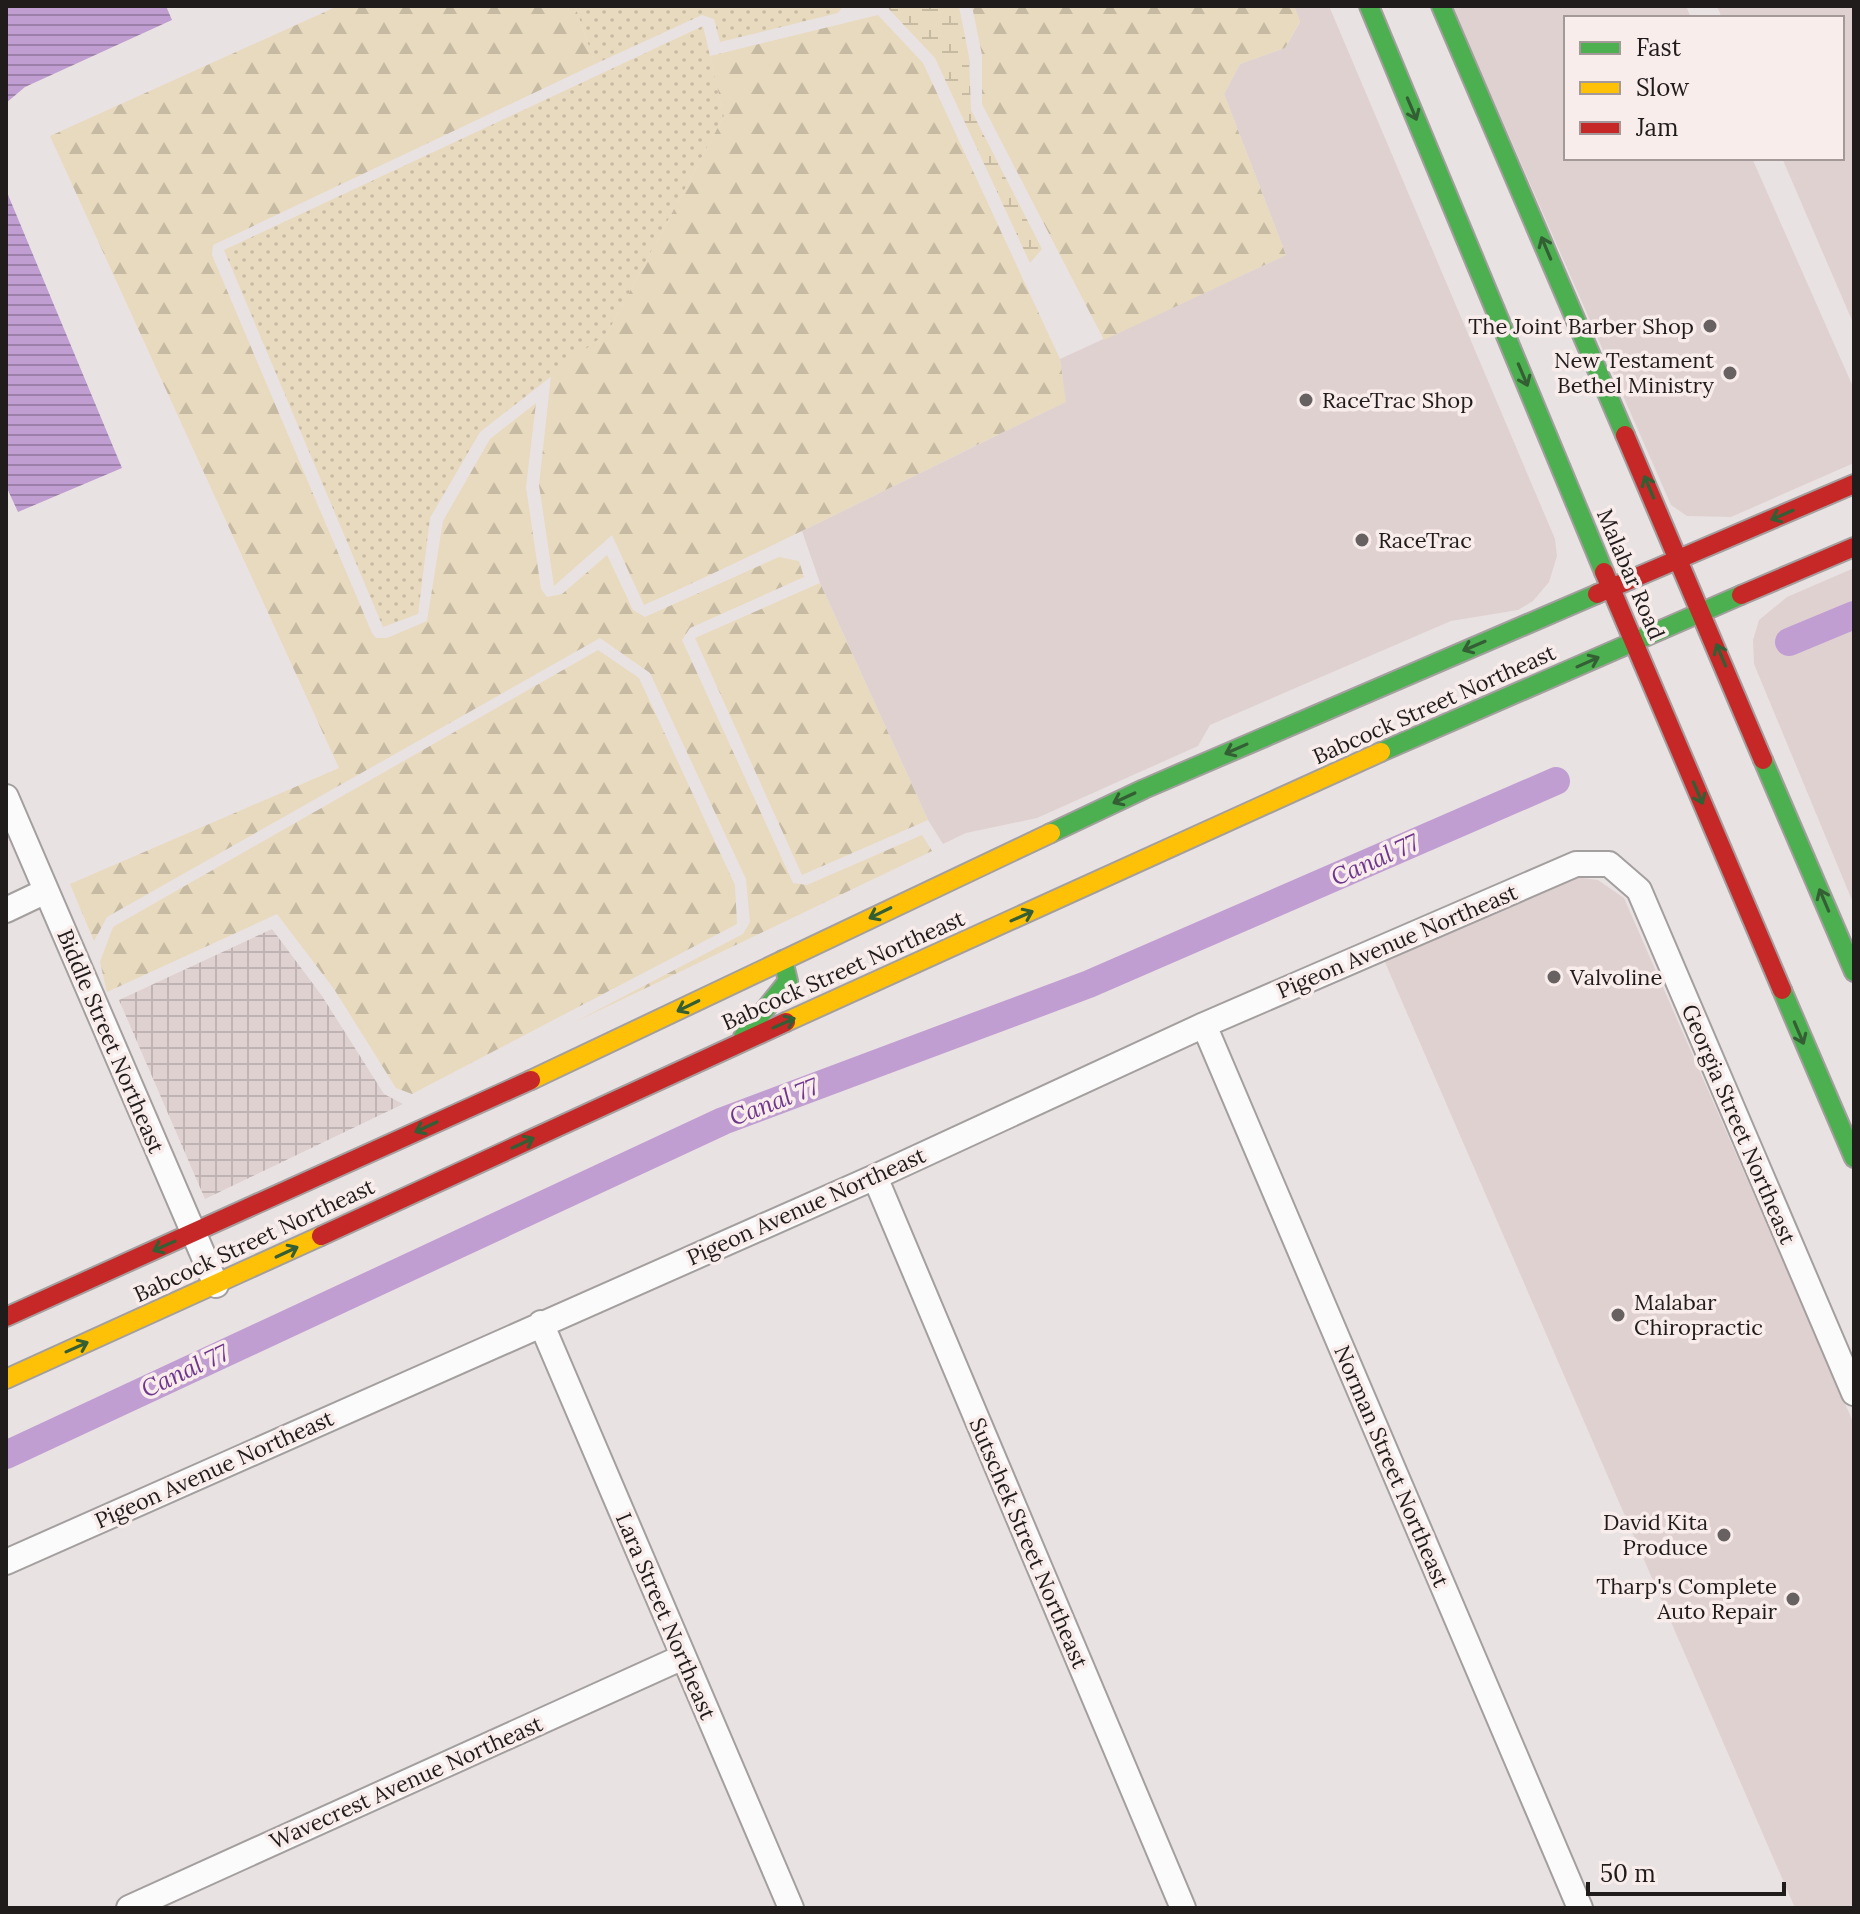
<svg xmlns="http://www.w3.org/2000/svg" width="1860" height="1914" viewBox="0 0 1860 1914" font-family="Lora,serif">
	<defs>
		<pattern id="industrial-grid" width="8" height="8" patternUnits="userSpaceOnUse" patternTransform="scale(2)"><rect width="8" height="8" fill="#e0d1d1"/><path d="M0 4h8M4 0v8" fill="none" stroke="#c0b3b3"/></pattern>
		<pattern id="grass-dots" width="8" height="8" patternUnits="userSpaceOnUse" patternTransform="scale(2)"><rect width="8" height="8" fill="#e8dabe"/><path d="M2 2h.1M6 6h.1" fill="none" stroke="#c7baa3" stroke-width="1.8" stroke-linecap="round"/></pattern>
		<pattern id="forest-firs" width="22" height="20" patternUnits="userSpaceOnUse" patternTransform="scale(2)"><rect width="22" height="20" fill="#e8dabe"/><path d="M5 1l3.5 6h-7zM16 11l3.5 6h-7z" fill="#c7baa3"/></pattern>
		<pattern id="wetland-marsh" width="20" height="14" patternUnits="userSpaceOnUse" patternTransform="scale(2)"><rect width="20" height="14" fill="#e8dabe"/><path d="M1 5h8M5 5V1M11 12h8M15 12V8" fill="none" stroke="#c7baa3"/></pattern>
		<pattern id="water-rules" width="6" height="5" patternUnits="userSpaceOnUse" patternTransform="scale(2)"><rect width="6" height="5" fill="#c09ed2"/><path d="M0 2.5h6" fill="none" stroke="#9c80aa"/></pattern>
	</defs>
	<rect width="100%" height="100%" fill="#e9e2e2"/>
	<!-- built -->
	<path fill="#e0d1d1" d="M1294,6H1329L1555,539L1557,556L1549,582L1533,601L1518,610L1451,621L1210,725L1198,746L1037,818L966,833L943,844L928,820L820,583L802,531L1065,402L1060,359L1286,255L1224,94L1240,64L1285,48L1300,22Z
		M1452,6H1686L1691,18H1566V158H1752L1854,389V463L1731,517L1687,516L1671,505Z
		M1717,6H1854V325L1782,158H1842V18H1722Z
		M1854,568V905L1754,664L1753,640L1759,620L1787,597Z
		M1575,877L1598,880L1624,898L1854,1424V1904L1845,1908H1795L1384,960Z"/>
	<!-- industrial -->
	<path fill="url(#industrial-grid)" d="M272,929L322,996L384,1094L403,1104L205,1199L119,1000Z"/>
	<!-- grass -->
	<path fill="url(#grass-dots)" d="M575,6H843L838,13L720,42L714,19L702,15L595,64Z
		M703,26L724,116L608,332L480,432L430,518L418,614L383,627L224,250Z"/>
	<!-- forest -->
	<path fill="url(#forest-firs)" d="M338,6H575L595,64L213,245L212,255L372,633L376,638H387L427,621L443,521L490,439L536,403L526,487L541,589L547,597L562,594L607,555L633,610L645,617L779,557L799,561L804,577L690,628L682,640L793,883L807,885L922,835L932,851L573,1023L743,934L750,922L746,879L650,673L600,638L107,917L94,941L70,884L339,768L50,136Z
		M972,6H1294L1300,21L1285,48L1240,64L1224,94L1286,255L1104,340L982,104V55Z
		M878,15L923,63L1060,359L1066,402C925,469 787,541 644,605L612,535L554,586L539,485L551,376L608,332L724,116L710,56Z
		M820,583L928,820L802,875L695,638Z
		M598,650L639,678L735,885L737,924L412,1094L396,1088L334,989L277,914L107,992L100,962L113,927Z"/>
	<!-- wetland -->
	<path fill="url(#wetland-marsh)" d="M886,6H959L969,57L971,110L1042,249L1030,263L935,58Z"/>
	<!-- water -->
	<path fill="url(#water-rules)" d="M6,6H166L172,20L25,87L6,103Z
		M6,190L122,468L18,512L6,486Z"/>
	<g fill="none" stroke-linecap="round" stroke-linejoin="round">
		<!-- canal -->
		<path stroke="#c09ed2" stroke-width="28" d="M1789,642L1854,615
			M6,1455L723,1121L1089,984L1556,781"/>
		<!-- street casing -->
		<g stroke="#a49f9f" stroke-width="28">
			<path id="street" d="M6,797L216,1285
				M6,910L46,891
				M1204,1025L1580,1908
				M875,1177L1183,1908
				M541,1323L791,1908
				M6,1562L875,1177L1204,1025L1576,864H1609L1639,890L1854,1393
				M129,1908L683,1657"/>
		</g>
		<!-- fast casing -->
		<g stroke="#a49f9f" stroke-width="22">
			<path id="fast" d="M1369,6L1604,572
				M1441,6L1625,435
				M1381,752L1741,595
				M1763,760L1854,972
				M1051,833L1144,789L1597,594
				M1782,990L1854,1158
				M743,1037L788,981L783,960"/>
		</g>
		<!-- slow casing -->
		<g stroke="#a49f9f" stroke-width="22">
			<path id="slow" d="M786,1022L1381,752
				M531,1080L1051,833
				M6,1379L321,1236"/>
		</g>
		<!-- jam casing -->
		<g stroke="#a49f9f" stroke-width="22">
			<path id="jam" d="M1625,435L1763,760
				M1604,572L1782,990
				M1597,594L1854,484
				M1741,595L1854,547
				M321,1236L786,1022
				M6,1317L531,1080"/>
		</g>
		<!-- street -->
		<use href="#street" stroke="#fcfbfb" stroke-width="24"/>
		<!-- fast -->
		<use href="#fast" stroke="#4caf50" stroke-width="18"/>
		<!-- slow -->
		<use href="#slow" stroke="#ffc107" stroke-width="18"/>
		<!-- jam -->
		<use href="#jam" stroke="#c62828" stroke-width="18"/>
	</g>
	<!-- one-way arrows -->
	<defs><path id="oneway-shaft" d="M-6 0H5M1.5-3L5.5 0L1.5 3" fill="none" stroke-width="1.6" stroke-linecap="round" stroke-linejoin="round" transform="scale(2)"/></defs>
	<g stroke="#345e33">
		<use href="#oneway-shaft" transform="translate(1412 109) rotate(67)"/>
		<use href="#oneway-shaft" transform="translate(1546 248) rotate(-113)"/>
		<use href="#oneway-shaft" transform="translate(1523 375) rotate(67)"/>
		<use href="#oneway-shaft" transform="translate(1649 487) rotate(-113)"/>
		<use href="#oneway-shaft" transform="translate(1782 515) rotate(157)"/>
		<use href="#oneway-shaft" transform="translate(1474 646) rotate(157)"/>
		<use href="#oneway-shaft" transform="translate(1721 655) rotate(-113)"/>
		<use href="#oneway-shaft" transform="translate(1588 662) rotate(-24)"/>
		<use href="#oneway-shaft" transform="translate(1236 749) rotate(156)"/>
		<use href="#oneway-shaft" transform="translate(1698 793) rotate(67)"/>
		<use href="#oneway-shaft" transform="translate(1124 798) rotate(155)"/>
		<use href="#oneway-shaft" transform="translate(1824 900) rotate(-113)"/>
		<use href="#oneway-shaft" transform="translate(880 913) rotate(154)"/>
		<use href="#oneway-shaft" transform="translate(1022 916) rotate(-24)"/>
		<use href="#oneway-shaft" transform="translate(688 1006) rotate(154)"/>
		<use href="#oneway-shaft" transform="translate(784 1023) rotate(-24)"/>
		<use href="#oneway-shaft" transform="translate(1799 1033) rotate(67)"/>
		<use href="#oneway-shaft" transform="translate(426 1127) rotate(155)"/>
		<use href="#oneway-shaft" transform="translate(523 1143) rotate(-25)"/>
		<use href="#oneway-shaft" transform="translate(164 1246) rotate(156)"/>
		<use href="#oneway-shaft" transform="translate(287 1252) rotate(-25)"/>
		<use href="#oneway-shaft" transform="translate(77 1347) rotate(-24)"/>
	</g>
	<!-- markers -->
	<g fill="#676161" stroke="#f9edec" stroke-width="3">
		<circle cx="1710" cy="326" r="8"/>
		<circle cx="1730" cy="373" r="8"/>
		<circle cx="1306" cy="400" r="8"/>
		<circle cx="1362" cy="540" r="8"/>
		<circle cx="1554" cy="977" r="8"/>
		<circle cx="1618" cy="1315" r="8"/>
		<circle cx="1724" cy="1535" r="8"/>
		<circle cx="1793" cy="1599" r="8"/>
	</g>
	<g text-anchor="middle" stroke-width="7" stroke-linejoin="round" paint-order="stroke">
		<!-- poi labels -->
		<g font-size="22" fill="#211c1c" stroke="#f9edec" text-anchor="end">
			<text x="1694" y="334">The Joint Barber Shop</text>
			<text x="1714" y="368">New Testament<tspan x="1714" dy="25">Bethel Ministry</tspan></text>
			<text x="1322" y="408" text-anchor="start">RaceTrac Shop</text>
			<text x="1378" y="548" text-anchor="start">RaceTrac</text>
			<text x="1570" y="985" text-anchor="start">Valvoline</text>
			<text x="1634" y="1310" text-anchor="start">Malabar<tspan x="1634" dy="25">Chiropractic</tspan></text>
			<text x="1708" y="1530">David Kita<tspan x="1708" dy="25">Produce</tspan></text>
			<text x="1777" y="1594">Tharp's Complete<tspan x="1777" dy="25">Auto Repair</tspan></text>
		</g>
		<!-- street labels -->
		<g font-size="22" fill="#211c1c" stroke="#f9edec">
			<text transform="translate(1631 574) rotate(67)" y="8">Malabar Road</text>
			<text transform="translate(1434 704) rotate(-24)" y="8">Babcock Street Northeast</text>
			<text transform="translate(1397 941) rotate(-23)" y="8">Pigeon Avenue Northeast</text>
			<text transform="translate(843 970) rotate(-24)" y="8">Babcock Street Northeast</text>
			<text transform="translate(111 1041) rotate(67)" y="8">Biddle Street Northeast</text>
			<text transform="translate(1739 1124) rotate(67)" y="8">Georgia Street Northeast</text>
			<text transform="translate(806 1206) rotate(-24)" y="8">Pigeon Avenue Northeast</text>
			<text transform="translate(254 1240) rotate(-25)" y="8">Babcock Street Northeast</text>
			<text transform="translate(1392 1466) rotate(67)" y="8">Norman Street Northeast</text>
			<text transform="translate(214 1469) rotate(-24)" y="8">Pigeon Avenue Northeast</text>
			<text transform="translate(1029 1543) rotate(67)" y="8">Sutschek Street Northeast</text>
			<text transform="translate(666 1616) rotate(67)" y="8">Lara Street Northeast</text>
			<text transform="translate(406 1782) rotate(-24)" y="8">Wavecrest Avenue Northeast</text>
		</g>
		<!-- water labels -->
		<g font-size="24" font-style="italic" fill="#6e368e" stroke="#f9edec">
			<text transform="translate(1375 860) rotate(-24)" y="8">Canal 77</text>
			<text transform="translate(774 1102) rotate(-21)" y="8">Canal 77</text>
			<text transform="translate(185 1371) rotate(-25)" y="8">Canal 77</text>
		</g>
	</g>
	<!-- border -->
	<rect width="1860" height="1914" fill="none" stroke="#211c1c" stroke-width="16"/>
	<!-- legend -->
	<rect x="1564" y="16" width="280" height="144" fill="#f9edec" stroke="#a39999" stroke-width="2"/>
	<rect x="1580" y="42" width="40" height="12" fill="#4caf50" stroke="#a39999" stroke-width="2"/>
	<text x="1636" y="56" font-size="24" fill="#211c1c">Fast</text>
	<rect x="1580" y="82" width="40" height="12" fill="#ffc107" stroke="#a39999" stroke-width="2"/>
	<text x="1636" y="96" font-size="24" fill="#211c1c">Slow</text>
	<rect x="1580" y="122" width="40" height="12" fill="#c62828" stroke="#a39999" stroke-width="2"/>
	<text x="1636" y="136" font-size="24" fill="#211c1c">Jam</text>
	<!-- scale -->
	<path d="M1588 1882v12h196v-12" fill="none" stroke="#211c1c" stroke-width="4"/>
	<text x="1600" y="1882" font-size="24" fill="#211c1c" stroke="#f9edec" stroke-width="6" paint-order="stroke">50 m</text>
</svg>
